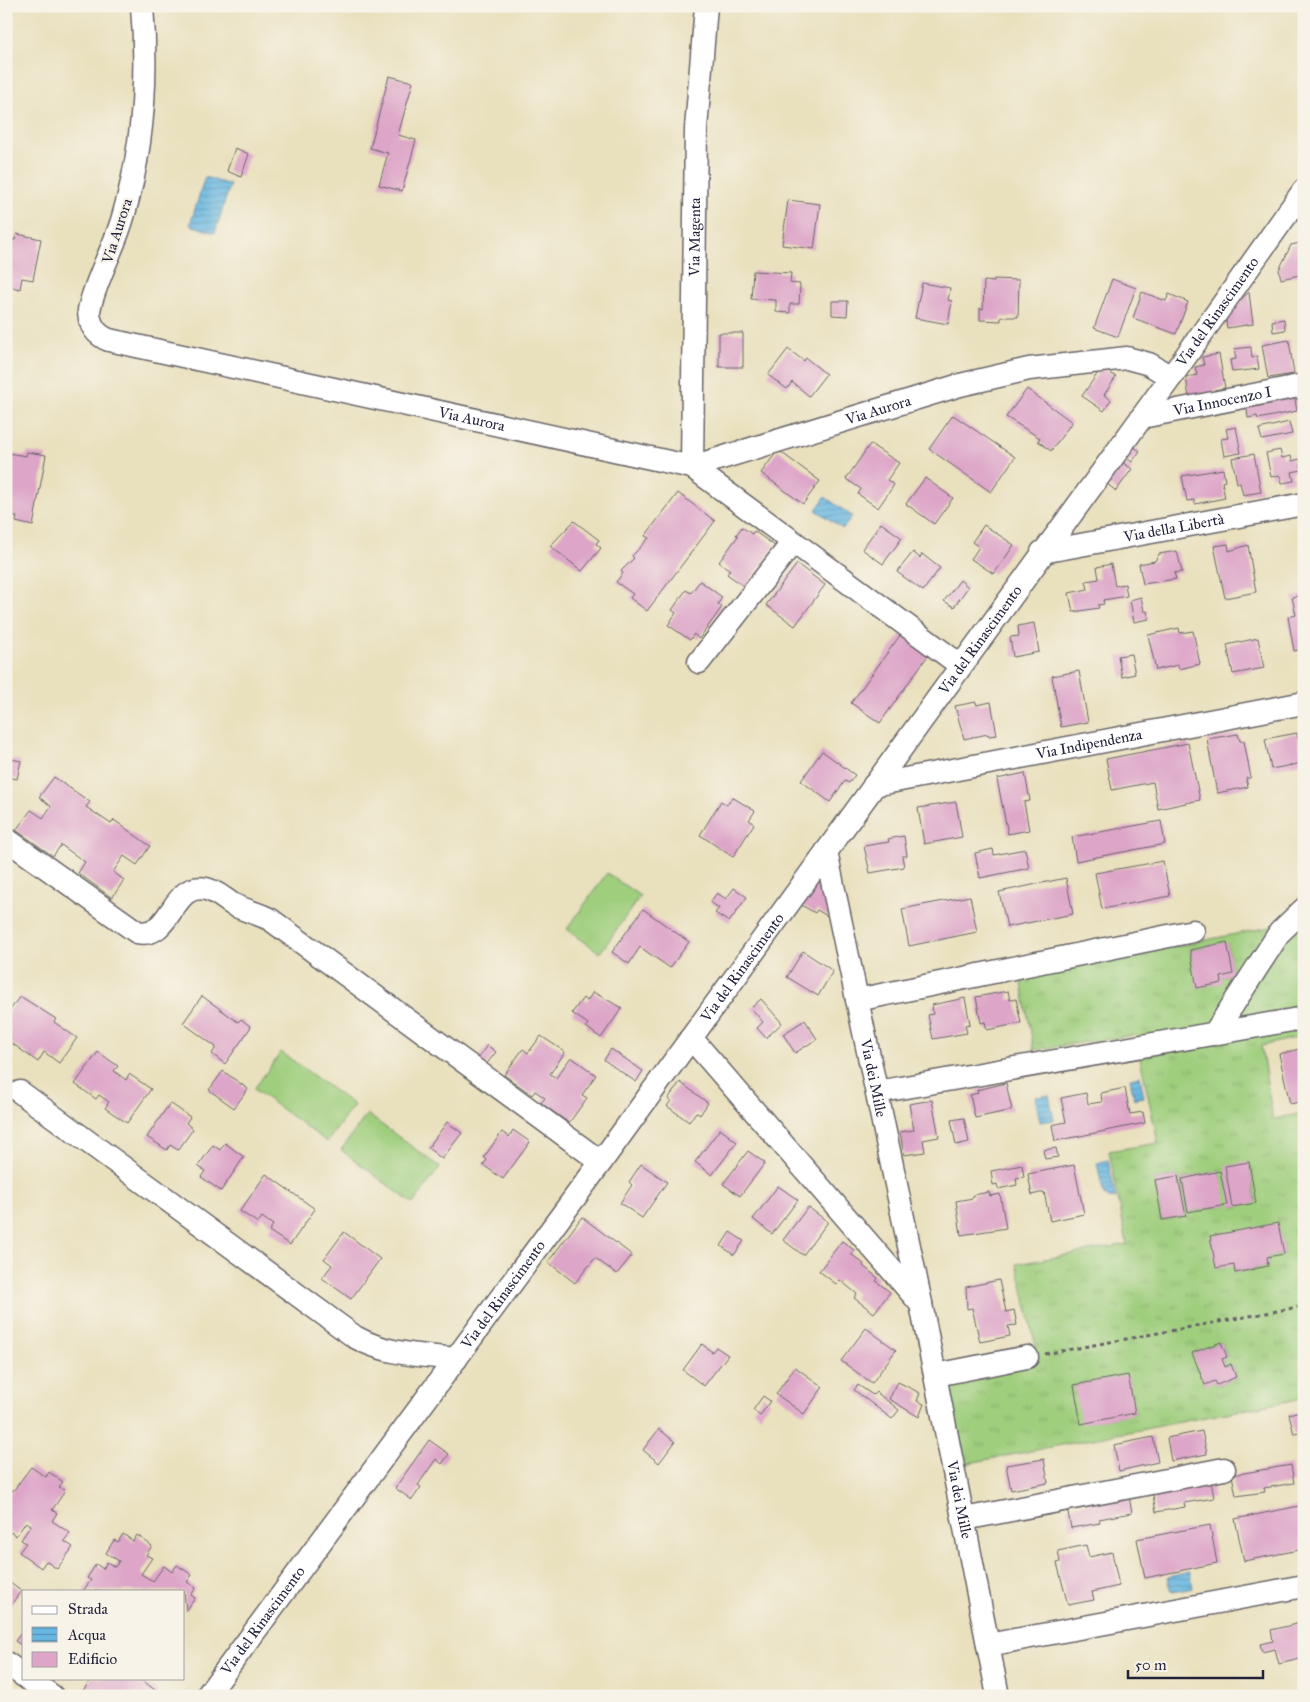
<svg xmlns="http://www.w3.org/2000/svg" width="1310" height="1702" viewBox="0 0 1310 1702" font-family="'IM FELL Great Primer',serif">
	<defs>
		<pattern id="grass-tufts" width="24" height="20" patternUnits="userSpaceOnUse" patternTransform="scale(1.25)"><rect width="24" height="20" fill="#9fce7d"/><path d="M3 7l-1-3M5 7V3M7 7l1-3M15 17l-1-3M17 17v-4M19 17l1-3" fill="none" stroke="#89b16d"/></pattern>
		<pattern id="water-rules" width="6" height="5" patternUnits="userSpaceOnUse" patternTransform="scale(1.25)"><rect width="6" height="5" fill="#66b7e1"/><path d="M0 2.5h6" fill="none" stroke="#5494b8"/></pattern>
	</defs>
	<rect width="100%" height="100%" fill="#f7f3e8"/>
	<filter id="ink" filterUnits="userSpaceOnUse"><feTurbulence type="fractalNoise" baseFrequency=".02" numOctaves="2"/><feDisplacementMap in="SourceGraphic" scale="10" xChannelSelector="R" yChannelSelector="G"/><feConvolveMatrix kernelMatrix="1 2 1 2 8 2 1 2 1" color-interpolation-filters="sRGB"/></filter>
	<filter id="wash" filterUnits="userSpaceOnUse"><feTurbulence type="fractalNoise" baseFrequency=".0096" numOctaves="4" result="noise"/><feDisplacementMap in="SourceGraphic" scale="20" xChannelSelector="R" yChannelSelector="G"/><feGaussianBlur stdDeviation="1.12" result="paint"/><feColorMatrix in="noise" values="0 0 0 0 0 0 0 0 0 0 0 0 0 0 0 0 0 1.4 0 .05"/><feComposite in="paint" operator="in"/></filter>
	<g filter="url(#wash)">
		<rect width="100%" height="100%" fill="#e9e0bd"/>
		<!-- grass -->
		<path fill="url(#grass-tufts)" stroke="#60785c" fill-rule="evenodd" d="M1304,920V1036L1261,1046L1273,1119L1304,1113V1398L964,1464L945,1366L1036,1347L1017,1264L1127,1244L1109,1151L1158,1143L1135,1035L1034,1050L1021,978ZM1227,943L1233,974L1221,977L1198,988L1190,950ZM1249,1162L1256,1202L1233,1207ZM1220,1171L1226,1205L1188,1212L1182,1179ZM1178,1176L1185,1216L1162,1220L1155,1180ZM1277,1223L1284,1254L1267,1257L1268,1266L1235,1273L1234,1265ZM1221,1342L1227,1356L1222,1359L1225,1367L1231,1364L1236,1377L1218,1385L1192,1354ZM1128,1376L1135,1413L1082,1423L1074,1385Z"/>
		<!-- pitch -->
		<path fill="#9fce7d" stroke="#60785c" d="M607,873L640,896L600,953L567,929Z
			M281,1052L354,1105L327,1142L254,1089Z
			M367,1114L440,1167L413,1204L341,1150Z"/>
		<!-- water -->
		<path fill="url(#water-rules)" stroke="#446c8e" d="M205,177L230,185L215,233L190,225Z
			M825,497L852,516L843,529L816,510Z
			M1140,1076L1144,1097L1134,1099L1130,1078Z
			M1049,1095L1054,1120L1040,1122L1035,1097Z
			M1108,1160L1116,1198L1108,1199L1107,1195L1104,1196L1097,1163Z
			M1190,1572L1193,1588L1172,1592L1168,1577Z"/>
		<g id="blocks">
			<!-- building -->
			<path fill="#dda5c8" d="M389,76L413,82L398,135L416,140L402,191L379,185L388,153L370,148Z
				M235,148L249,154L241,177L227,171Z
				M788,200L820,204L814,249L782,245Z
				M17,234L41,239L33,280L22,278L20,289L6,286V238L15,240Z
				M1304,242V274L1281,279L1279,270L1291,245Z
				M753,271L791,273L790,283L800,284L799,304H790V313L776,312V300L751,299Z
				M994,279L1019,280L1018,317H1001V321L980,320V308L983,309L984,281L994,282Z
				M1112,279L1136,288L1118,337L1094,328Z
				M922,283L950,288L948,300L952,301L948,324L915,318Z
				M1142,292L1166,301L1169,294L1188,302L1176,334L1133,318Z
				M1249,292L1253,324L1227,328L1225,314Z
				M832,301H848L847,316L832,315Z
				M1284,319L1285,330L1273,332L1272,321Z
				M719,333H743V367H719Z
				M1289,340L1294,374L1268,378L1262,345Z
				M1251,347L1252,358L1257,356L1259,369L1232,372L1230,360L1236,359L1234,349Z
				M788,349L804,361L806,358L826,374L809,396L792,382L787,389L768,375Z
				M1219,354L1225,388L1214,390V393L1189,398L1186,377L1197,375L1195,367L1204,365L1202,357Z
				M1102,367L1116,377L1104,395L1111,400L1104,411L1082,396Z
				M1027,389L1072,422L1051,451L1038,441L1040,438L1006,417Z
				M1304,390V424L1303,425L1296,392Z
				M1294,394L1297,411L1258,419L1257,416L1248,418L1246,402Z
				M953,415L1015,457L991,492L929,449Z
				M1289,422L1292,434L1262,440L1259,429Z
				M1236,427L1241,453L1224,456L1221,439L1228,438L1226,429Z
				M870,444L899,463L887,480L894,485L878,508L858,494L861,489L846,479Z
				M1131,445L1140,451L1132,462L1124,456Z
				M778,450L820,481L803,504L761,473Z
				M1280,450L1282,458L1291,456L1292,461L1300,459L1302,470L1292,472L1294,481L1282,483L1280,475L1271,477L1266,453Z
				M27,452L46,455L33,526L16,522L17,517L6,515L8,453L26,456Z
				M1254,454L1261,492L1243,495L1240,483H1237L1232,458Z
				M1122,462L1132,469L1116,491L1106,483Z
				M1223,469L1225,481L1222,482L1225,498L1195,504L1194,500L1187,501L1182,476Z
				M925,478L953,498L934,524L906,504Z
				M678,493L715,521L647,611L630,598L633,594L616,582L623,573L621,571L634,558L632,556L649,538L645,536Z
				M574,521L599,540L596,544L601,548L582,571L550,546Z
				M881,523L902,538L883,564L862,549Z
				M984,525L1014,545L994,574L971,559L979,547L972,542Z
				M742,527L752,534L754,531L775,546L745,587L727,574L730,570L719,562L738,536L736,535Z
				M1228,544L1229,551L1248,545L1256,592L1225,598L1214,546Z
				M1177,551L1182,572L1174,573L1176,579L1143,584L1139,564L1155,561L1159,554Z
				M913,552L920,558L922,554L940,568L923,591L897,572Z
				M797,564L825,585L795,626L766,605Z
				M1111,564L1115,586L1125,584L1127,596L1103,600L1104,604L1098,605L1099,608L1073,612L1069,593L1088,589L1086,581L1099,579L1097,567Z
				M960,580L968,587L954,607L944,601Z
				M700,581L722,597L718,604L722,607L699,639L694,634L690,640L668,625L676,613L672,610L686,590L691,593Z
				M1304,595V649L1294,651L1288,617L1296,615L1292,597Z
				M1141,597L1144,611H1147L1149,619L1134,622L1130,600Z
				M1034,623L1039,652L1013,657L1010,637L1019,636L1018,626Z
				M1179,628L1180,633L1193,631L1200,664L1179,669L1178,665L1156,670L1148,635Z
				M901,634L929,654L880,723L851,703Z
				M1258,638L1264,668L1233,674L1227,645Z
				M1131,654L1135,674L1122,677L1118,656Z
				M1079,671L1088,722L1061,727L1052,676Z
				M976,702L977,705L991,702L997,735L989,736L988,734L964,739L955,706Z
				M1297,733L1303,763L1271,769L1265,739Z
				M1238,734L1240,741H1244L1251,778H1246L1248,787L1217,793L1207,739Z
				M1188,743L1200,800L1158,809L1153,782L1112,790L1106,759Z
				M822,751L855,775L849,783L845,781L830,802L801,781Z
				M6,758L21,761L17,779L6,777Z
				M1025,773L1030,801L1024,802L1029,830L1008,834L997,779Z
				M54,777L90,802L86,807L111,824L114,820L150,846L137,865L124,856L113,872L124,880L112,898L78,873L85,862L61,845L53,856L16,830L31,810L43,818L51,806L39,797Z
				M732,797L755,811L749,820L754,824L733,857L700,835L721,801L727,805Z
				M956,802L962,837L924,844L918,808Z
				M1161,821L1165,844L1076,861L1072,837Z
				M904,836L907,856H902L904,867L870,873L864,846L889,842L888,839Z
				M993,849L994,855L1025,849L1029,868L980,878L975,853Z
				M1163,861L1170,896L1102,909L1095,873Z
				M818,876L831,883L829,917L817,910L815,913L796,902Z
				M1066,878L1073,914L1007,927L999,892Z
				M734,888L747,897L729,922L715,913L719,908L710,902L717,893L726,899Z
				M970,896L977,932L909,946L902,909Z
				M643,909L689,942L670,968L640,947L629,964L612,952Z
				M1227,942L1233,974L1221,977L1222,983L1197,988L1190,950Z
				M803,951L833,971L818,996L787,977Z
				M1008,991L1010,1000L1016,999L1021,1023L987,1030L985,1022L981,1023L976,997Z
				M593,992L622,1008L601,1038L586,1027L588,1024L572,1013L583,998L587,1001Z
				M20,996L56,1019L54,1022L77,1038L59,1063L44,1052L38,1062L6,1039V1016Z
				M202,996L238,1022L241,1019L251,1027L225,1064L212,1054L216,1047L183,1023Z
				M965,998L970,1024L965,1025L967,1033L933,1039L928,1015L933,1014L932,1005Z
				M761,999L782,1023L766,1038L757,1028L763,1022L751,1008Z
				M805,1020L817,1039L795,1053L783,1034Z
				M541,1036L565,1052L550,1074L556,1078L571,1057L596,1075L582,1095L587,1098L569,1123L541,1103L545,1098L535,1091L532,1095L504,1075L523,1049L528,1053Z
				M487,1045L496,1052L485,1066L477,1060Z
				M1304,1048V1101L1290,1104L1279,1054Z
				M611,1049L643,1071L636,1082L604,1060Z
				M98,1052L118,1066L114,1071L126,1080L129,1074L151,1089L127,1123L105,1108L109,1102L99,1095L96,1099L75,1084Z
				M223,1071L248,1089L234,1108L209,1090Z
				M680,1082L708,1103L700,1115L696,1112L689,1122L667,1106L671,1101L668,1099Z
				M1006,1083L1012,1110L975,1118L970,1095L978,1093L977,1090Z
				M1125,1088L1130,1114L1143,1112L1145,1123L1055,1141L1052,1125L1066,1122L1061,1098L1086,1093L1088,1104L1102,1102L1101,1093Z
				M932,1100L939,1137L923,1140L925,1152L904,1155L900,1132L914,1130L909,1104Z
				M170,1103L190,1117L186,1123L193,1129L178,1150L170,1145L167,1150L147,1137Z
				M964,1118L969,1142L956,1145L951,1120Z
				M447,1122L462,1133L442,1159L428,1148Z
				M720,1129L737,1142L712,1175L695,1162Z
				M513,1130L530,1142L503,1179L483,1165L487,1160L484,1157L502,1132L509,1137Z
				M225,1143L244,1157L221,1191L201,1177L205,1171L198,1166L213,1145L220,1150Z
				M1056,1148L1058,1157L1045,1159L1043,1150Z
				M748,1151L765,1163L740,1196L723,1184Z
				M1249,1162L1256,1203L1232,1207L1225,1166Z
				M641,1164L667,1182L642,1218L620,1203L632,1185L629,1182Z
				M1022,1165L1024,1177L1016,1178L1017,1185L998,1189L997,1184L993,1185L991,1171Z
				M1074,1165L1084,1214L1050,1221L1044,1192L1032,1195L1028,1174Z
				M1220,1171L1227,1205L1188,1212L1182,1179Z
				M266,1174L315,1209L290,1245L269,1231L273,1225L262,1217L258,1223L240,1211Z
				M1178,1176L1186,1216L1162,1220L1155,1180Z
				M778,1186L798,1200L772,1234L753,1219Z
				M989,1192L990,1196L1000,1194L1006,1228L961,1235L956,1201L973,1198V1195Z
				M808,1207L828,1222L803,1255L783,1240Z
				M582,1217L632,1255L617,1274L595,1258L575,1283L548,1262Z
				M1278,1223L1284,1254L1267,1257L1268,1266L1235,1273L1234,1265L1216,1268L1210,1236Z
				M344,1232L380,1259L351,1299L322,1278L332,1265L324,1259Z
				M730,1232L744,1241L734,1255L721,1246Z
				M842,1241L854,1250L851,1254L864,1264L863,1266L878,1278L876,1281L890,1292L874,1313L854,1298L857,1294L840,1280L836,1284L819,1271Z
				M999,1280L1006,1312L1014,1310L1017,1325L1008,1326L1010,1336L980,1342L972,1308L967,1309L966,1287Z
				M866,1328L896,1350L872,1383L841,1361Z
				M1221,1342L1227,1357L1222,1359L1225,1367L1231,1364L1236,1377L1217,1385L1215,1381L1205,1385L1192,1353Z
				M702,1344L712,1352L716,1347L728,1355L704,1386L683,1370Z
				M795,1367L823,1387L804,1414L776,1394Z
				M1128,1375L1135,1413L1081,1424L1074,1385Z
				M898,1382L920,1393L917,1401L924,1404L919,1417L889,1399Z
				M858,1385L873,1395L876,1392L899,1410L892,1419L854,1390Z
				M763,1396L770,1401L760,1416L753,1410Z
				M1304,1410V1432L1294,1434L1289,1414Z
				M659,1429L675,1442L659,1463L643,1450Z
				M1202,1431L1207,1454L1171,1461L1167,1438Z
				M1153,1437L1158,1462L1119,1471L1114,1445Z
				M429,1440L449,1454L442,1464L436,1459L418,1485L421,1487L412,1500L395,1488Z
				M1044,1459L1048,1483L1011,1490L1006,1465Z
				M1291,1465L1294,1483L1264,1488L1265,1492L1236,1496L1232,1475Z
				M31,1467L46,1477L49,1472L63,1482L59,1487L65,1491L52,1510L57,1513L52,1521L70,1533L64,1541L73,1547L57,1569L46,1561L41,1568L19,1552L26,1543L21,1540L31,1525L26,1522L16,1536L11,1532L6,1538V1488L13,1491Z
				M1211,1481L1214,1498L1184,1503L1185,1507L1156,1512L1152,1490Z
				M1129,1496L1132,1513L1099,1519L1100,1523L1071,1528L1067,1507Z
				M1304,1505V1549L1244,1561L1235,1519Z
				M1210,1525L1217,1563L1145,1578L1137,1539Z
				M123,1534L133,1541L137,1535L152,1546L146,1555L152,1558L141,1574L153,1581L164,1566L172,1572L177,1565L192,1575L187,1582L196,1588L191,1595L195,1598L186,1611L184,1591H83L91,1580L87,1578L96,1564L103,1569L107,1562L115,1567L119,1561L106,1553L114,1540L118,1542Z
				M1086,1545L1089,1557L1112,1552L1119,1586L1092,1592L1094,1600L1068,1605L1057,1563L1060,1562L1058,1551Z
				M9,1582L21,1591L6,1612V1585Z
				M1300,1623L1304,1640V1658L1279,1664L1275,1649L1262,1652L1260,1644L1273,1641L1271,1630Z
				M24,1629V1647L15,1641Z
				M92,1678H139L163,1696H88L82,1692Z
				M380,1690L388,1696H376Z"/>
		</g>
	</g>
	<g filter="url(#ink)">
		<use href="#blocks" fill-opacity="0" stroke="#686468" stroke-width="1"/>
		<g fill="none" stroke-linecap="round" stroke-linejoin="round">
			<!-- minor casing -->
			<g stroke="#686468" stroke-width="25">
				<g id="minor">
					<path id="s1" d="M142,6C148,77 143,149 123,217C114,249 96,278 89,310C89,325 96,335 109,340L692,467L960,385L1029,369L1127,358L1149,364L1171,377"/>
					<path id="s2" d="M1142,417L1304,385"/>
					<path id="s3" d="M692,467L696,129L706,6"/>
					<path d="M692,467L960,665"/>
					<path id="s4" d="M1042,552L1304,504"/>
					<path d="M699,662L793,542"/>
					<path id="s5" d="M874,785L1304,703"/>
					<path d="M6,839L137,932C172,940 171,881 206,889C216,891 224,899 232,904C245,911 259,913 271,920L601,1162"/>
					<path id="s6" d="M826,852L921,1303"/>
					<path d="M857,1000L1193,931"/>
					<path d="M1214,1034L1280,932L1304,909"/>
					<path id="s7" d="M691,1038L921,1304L998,1696"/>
					<path d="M20,1092L355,1337C387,1355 421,1355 456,1359"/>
					<path d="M877,1092L1304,1018"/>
					<path d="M936,1375L1027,1357"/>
					<path d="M964,1519L1224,1469"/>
					<path d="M988,1645L1304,1586"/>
					<path d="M6,1663L24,1676"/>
					<path d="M27,1678L52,1696"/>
					<path id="s8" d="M207,1696L601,1162L1171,377L1304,190"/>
				</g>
			</g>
			<!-- path -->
			<path stroke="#686468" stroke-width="3" stroke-dasharray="4 4" stroke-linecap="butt" d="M1045,1354L1304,1306"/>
			<!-- minor -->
			<use href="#minor" stroke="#fff" stroke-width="22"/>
		</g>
	</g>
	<g text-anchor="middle" stroke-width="4.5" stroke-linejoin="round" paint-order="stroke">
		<!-- street labels -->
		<g font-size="15" fill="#22223b" stroke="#f7f3e8">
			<text transform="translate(117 231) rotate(-72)" y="5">Via Aurora</text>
			<text dy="5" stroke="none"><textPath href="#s3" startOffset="230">Via Magenta</textPath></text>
			<text dy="5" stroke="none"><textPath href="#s8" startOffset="1714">Via del Rinascimento</textPath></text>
			<text dy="5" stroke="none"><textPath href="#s2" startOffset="82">Via Innocenzo I</textPath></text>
			<text dy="5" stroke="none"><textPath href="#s1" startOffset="1142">Via Aurora</textPath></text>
			<text dy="5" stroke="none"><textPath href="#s1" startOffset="722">Via Aurora</textPath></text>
			<text dy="5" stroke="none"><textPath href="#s4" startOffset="134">Via della Libertà</textPath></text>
			<text dy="5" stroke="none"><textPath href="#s8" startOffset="1309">Via del Rinascimento</textPath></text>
			<text dy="5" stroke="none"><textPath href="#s5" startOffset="219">Via Indipendenza</textPath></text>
			<text dy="5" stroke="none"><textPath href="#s8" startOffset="904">Via del Rinascimento</textPath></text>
			<text dy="5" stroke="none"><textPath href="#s6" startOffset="231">Via dei Mille</textPath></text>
			<text dy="5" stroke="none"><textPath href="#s8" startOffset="499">Via del Rinascimento</textPath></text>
			<text dy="5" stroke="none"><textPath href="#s7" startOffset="551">Via dei Mille</textPath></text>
			<text dy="5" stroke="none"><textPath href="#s8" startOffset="94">Via del Rinascimento</textPath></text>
		</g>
	</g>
	<!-- margin -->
	<rect width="1310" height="1702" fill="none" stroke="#f7f3e8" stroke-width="25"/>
	<!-- legend -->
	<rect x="22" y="1590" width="162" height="90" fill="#f7f3e8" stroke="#a29fa3"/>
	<rect x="32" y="1606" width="25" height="8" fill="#ffffff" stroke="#a29fa3"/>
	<text x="68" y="1614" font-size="15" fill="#22223b">Strada</text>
	<rect x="32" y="1627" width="25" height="15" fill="url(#water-rules)" stroke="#a29fa3"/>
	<text x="68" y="1640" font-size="15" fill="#22223b">Acqua</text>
	<rect x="32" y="1652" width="25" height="15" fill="#dda5c8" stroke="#a29fa3"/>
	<text x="68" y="1664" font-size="15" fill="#22223b">Edificio</text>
	<!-- scale -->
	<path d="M1128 1670v8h135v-8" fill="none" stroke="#22223b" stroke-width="2.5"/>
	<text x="1135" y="1670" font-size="15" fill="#22223b" stroke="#f7f3e8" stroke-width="4" paint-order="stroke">50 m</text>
</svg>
